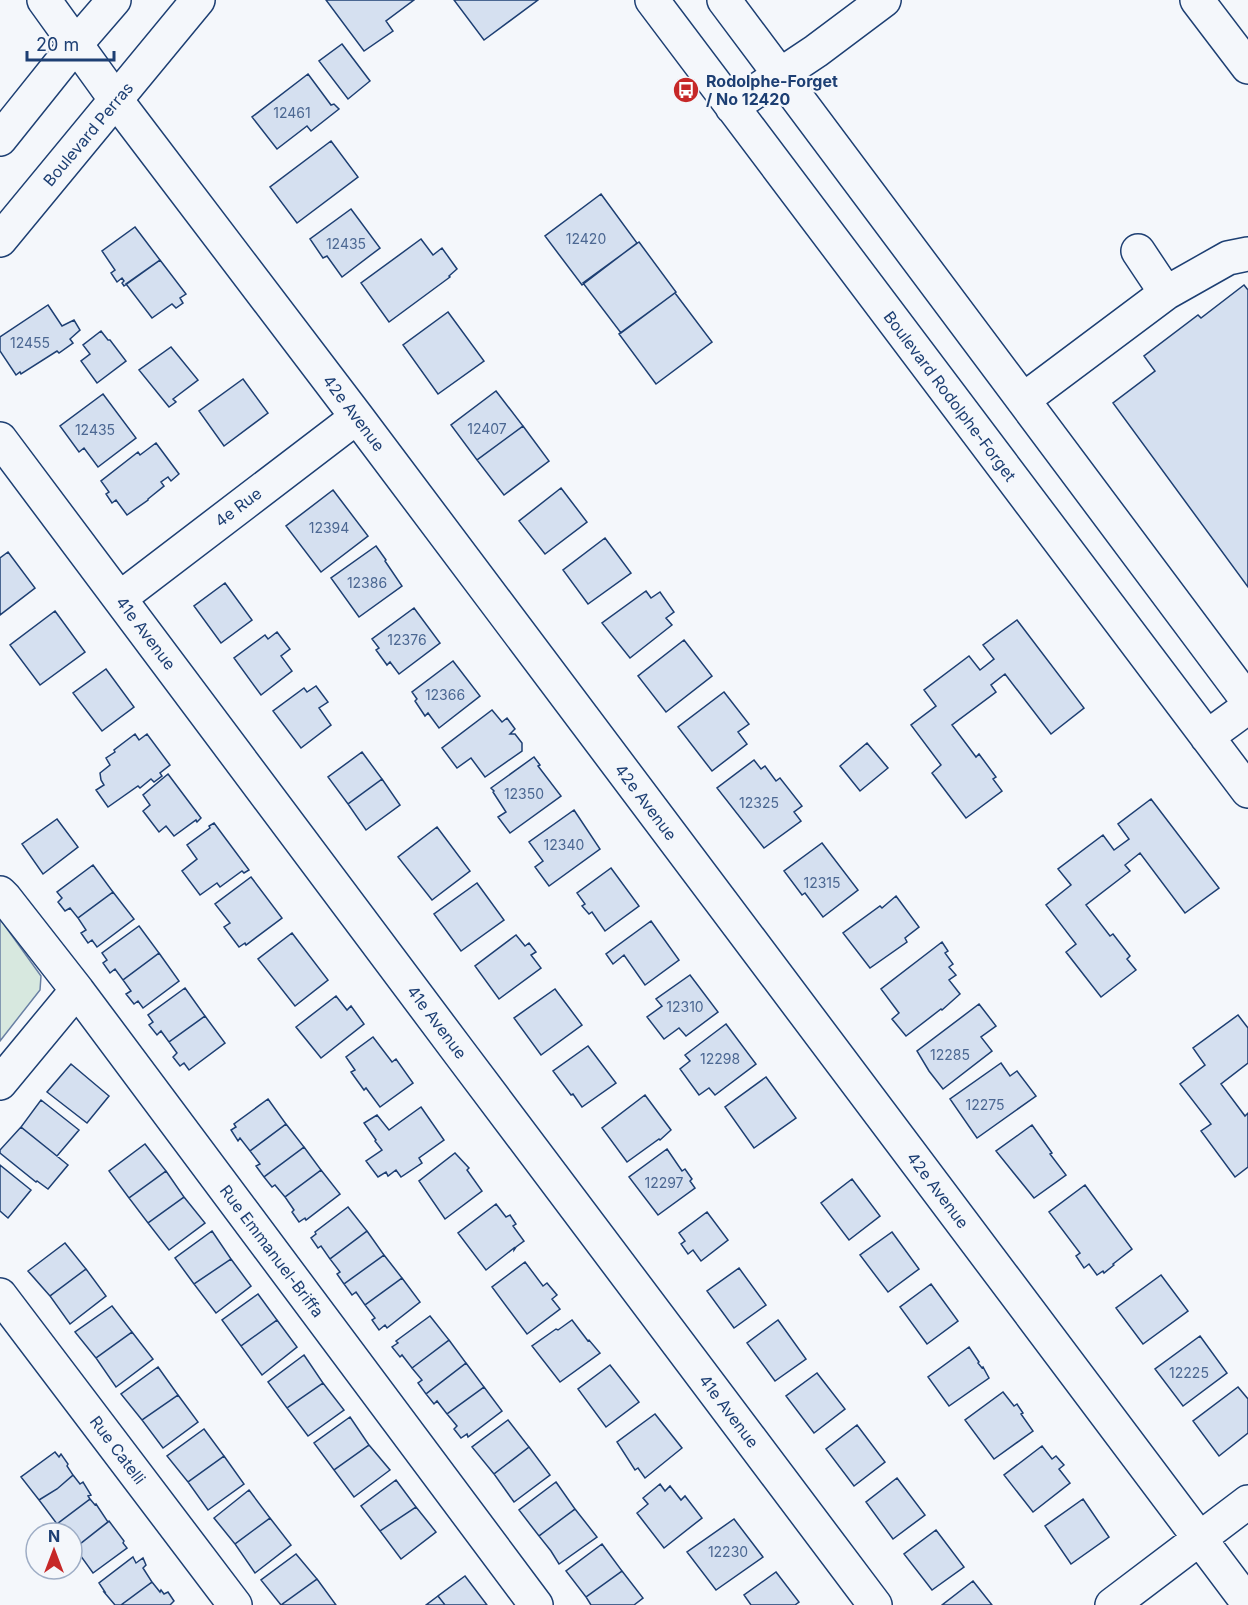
<svg xmlns="http://www.w3.org/2000/svg" width="1248" height="1605" viewBox="0 0 1248 1605" font-family="Inter,sans-serif">
	<rect width="100%" height="100%" fill="#f4f7fb"/>
	<!-- green -->
	<path fill="#d7e8df" stroke="#687fa3" stroke-width="1.5" d="M0,919L41,976L40,990L0,1041Z"/>
	<!-- building -->
	<path fill="#d5e0f0" stroke="#1d3f73" stroke-width="1.5" d="M326,0H414L386,21L393,31L364,51Z
		M454,0H538L484,40Z
		M342,44L370,81L348,99L319,61Z
		M308,74L331,105L334,104L339,109L311,131L307,126L277,149L252,117Z
		M331,141L358,177L297,223L270,187Z
		M601,194L637,243L582,285L545,236Z
		M351,209L380,248L342,277L327,256L323,258L310,239Z
		M135,227L160,260L124,286L122,283L124,281L122,278L117,282L111,273L115,270L102,251Z
		M421,239L433,255L442,248L457,269L449,276L450,277L389,322L361,283Z
		M639,242L676,292L621,333L583,283Z
		M160,260L186,294L180,298L183,303L176,308L172,304L152,318L126,284Z
		M1244,285L1248,290V587L1113,403L1155,371L1144,356L1198,315L1201,318Z
		M675,293L712,342L656,384L619,334Z
		M48,305L62,326L74,320L80,330L70,339L73,343L59,353L57,351L21,374L20,372L16,375L0,351V337Z
		M448,312L484,361L438,394L403,345Z
		M101,331L108,340H110L126,361L97,383L81,361L90,354L83,345Z
		M171,347L198,380L173,399L176,402L169,407L139,370Z
		M243,379L268,413L224,446L199,411Z
		M496,391L523,426L477,460L451,425Z
		M103,394L136,438L98,467L84,448L79,452L60,426Z
		M523,426L549,461L504,495L477,460Z
		M156,443L179,474L171,481L168,477L161,482L164,486L148,499V500L127,515L116,500L112,503L106,494L109,492L101,481L138,452L140,455Z
		M561,488L587,522L545,554L519,521Z
		M333,490L368,536L321,572L286,526Z
		M605,538L631,573L588,604L563,570Z
		M376,546L386,560L385,561L402,586L359,617L331,578Z
		M8,552L35,588L0,615V558Z
		M225,583L252,620L221,643L194,606Z
		M646,591L651,598L660,592L674,612L666,618L672,625L630,658L602,623Z
		M414,608L440,643L399,674L390,662L387,665L376,650L379,648L372,639Z
		M55,611L85,652L40,685L10,645Z
		M1017,620L1084,708L1051,734L1005,674L991,685L996,692L952,725L976,757L979,754L996,777L993,779L1002,791L966,818L932,773L941,765L911,725L936,706L924,690L969,656L980,670L994,659L983,645Z
		M277,632L290,649L281,656L292,671L261,695L234,658L265,635L268,639Z
		M684,640L712,676L666,712L638,676Z
		M453,661L480,696L439,728L428,713L425,716L415,701L417,699L412,692Z
		M106,669L134,707L102,731L73,693Z
		M316,686L328,702L319,708L331,725L301,748L273,711L304,688L307,692Z
		M724,692L749,724L738,732L747,744L712,771L678,727Z
		M492,710L502,722L507,718L515,729L510,734H515L522,743V751L485,777L471,758L457,768L442,748Z
		M135,734L139,740L147,734L170,765L160,773L162,776L154,782L151,779L140,788L138,786L108,807L96,790L104,785L101,780L100,773L110,765L106,758L115,752L114,750Z
		M867,743L888,768L860,791L840,766Z
		M362,752L382,779L348,804L328,777Z
		M534,757L540,765L538,766L561,796L510,833L498,817L506,812L493,792L494,791L491,788Z
		M754,760L761,769L765,766L776,781L780,778L802,806L794,812L801,821L764,848L717,788Z
		M168,774L201,818L197,822L196,820L174,836L166,826L159,832L143,811L150,805L143,795Z
		M382,779L400,805L366,830L348,804Z
		M1151,799L1219,888L1185,913L1140,853L1125,865L1130,871L1086,905L1110,936L1113,934L1130,956L1127,959L1136,970L1101,997L1066,952L1076,944L1046,905L1071,885L1058,869L1103,835L1114,850L1129,839L1118,824Z
		M574,810L600,849L549,886L535,867L543,861L529,842Z
		M57,819L78,847L43,874L22,844Z
		M214,823L249,870L244,873L242,871L220,887L217,883L200,895L182,871L197,859L187,845L210,828L209,826Z
		M437,827L470,871L432,900L398,857Z
		M822,843L858,890L823,917L805,893L802,895L784,871Z
		M93,865L113,892L78,918L70,908L65,911L58,902L62,898L57,892Z
		M611,868L639,906L605,931L592,912L589,914L582,906L585,904L577,893Z
		M251,877L282,918L246,945L245,943L239,947L224,927L230,923L215,904Z
		M477,883L504,920L461,951L434,914Z
		M113,892L134,919L97,947L92,940L88,943L81,933L86,930L78,918Z
		M896,896L919,927L905,938L907,942L870,968L843,933L880,906L882,908Z
		M651,921L679,960L645,985L624,955L613,964L606,954Z
		M139,926L159,953L123,980L115,969L110,973L103,963L107,960L102,953Z
		M292,933L328,980L295,1006L258,959Z
		M516,935L525,946L529,943L536,952L531,955L541,968L499,999L475,966Z
		M942,942L948,951L945,953L953,964L949,967L956,975L949,980L960,994L942,1010L941,1009L906,1036L892,1019L899,1013L881,989Z
		M159,953L179,981L143,1008L138,1001L134,1004L126,994L131,991L123,980Z
		M690,975L718,1012L686,1036L679,1028L664,1039L647,1017L662,1006L656,999Z
		M185,988L205,1016L169,1042L161,1031L157,1035L149,1025L153,1022L148,1015Z
		M555,989L582,1025L541,1055L514,1018Z
		M336,996L347,1010L351,1006L364,1024L321,1058L296,1027Z
		M979,1004L996,1026L981,1037L992,1051L943,1089L929,1071L917,1051Z
		M1238,1015L1248,1028V1063L1221,1084L1245,1116L1248,1113V1167L1235,1177L1201,1131L1211,1124L1180,1084L1205,1065L1193,1048Z
		M205,1016L225,1043L189,1070L184,1063L180,1066L173,1057L177,1053L169,1042Z
		M726,1024L756,1064L715,1095L709,1088L699,1095L680,1069L690,1061L685,1055Z
		M373,1037L392,1062L396,1059L413,1083L380,1107L366,1088L364,1090L351,1072L355,1070L346,1057Z
		M588,1046L616,1083L582,1107L573,1094L571,1095L553,1071Z
		M1001,1063L1010,1076L1017,1071L1036,1096L977,1138L950,1099Z
		M71,1064L109,1096L87,1123L47,1092Z
		M766,1077L796,1118L754,1148L725,1107Z
		M645,1095L671,1130L660,1140L659,1139L627,1162L602,1128Z
		M268,1099L286,1124L250,1151L240,1138L238,1141L231,1130L236,1127L234,1124Z
		M41,1100L79,1130L57,1156L21,1127Z
		M421,1107L444,1140L419,1158L422,1163L401,1177L396,1170L388,1176L386,1172L378,1177L366,1161L382,1150L375,1141L376,1140L364,1123L377,1115L389,1130Z
		M286,1124L304,1147L264,1177L256,1166L260,1164L250,1151Z
		M1032,1125L1052,1153L1050,1154L1066,1175L1034,1198L996,1151Z
		M21,1127L68,1165L48,1189L37,1181L36,1182L0,1153V1150Z
		M145,1144L166,1171L129,1198L109,1171Z
		M304,1147L321,1170L285,1197L275,1185L272,1187L264,1177Z
		M667,1149L682,1171L685,1169L692,1179L690,1181L695,1188L658,1215L629,1177Z
		M455,1153L469,1168L467,1170L482,1191L445,1219L419,1181Z
		M0,1165L31,1190L8,1218L0,1211Z
		M321,1170L340,1194L306,1220L305,1218L299,1222L292,1212L294,1210L285,1197Z
		M166,1171L184,1197L148,1223L129,1198Z
		M852,1179L880,1216L849,1240L821,1203Z
		M1085,1185L1132,1249L1113,1264L1114,1265L1104,1273L1103,1271L1097,1275L1089,1264L1084,1268L1076,1256L1080,1253L1049,1212Z
		M184,1197L205,1223L169,1250L148,1223Z
		M496,1204L506,1217L510,1215L516,1224L513,1226L524,1241L516,1247L514,1250V1248L486,1270L458,1233Z
		M348,1207L367,1231L330,1259L321,1246L318,1248L311,1238L316,1234L315,1232Z
		M707,1212L728,1240L701,1261L693,1250L688,1254L681,1244L685,1241L679,1233Z
		M212,1231L231,1259L194,1284L175,1258Z
		M367,1231L384,1255L344,1284L337,1274L340,1272L330,1259Z
		M892,1232L919,1269L888,1292L860,1255Z
		M65,1243L86,1269L50,1296L28,1271Z
		M384,1255L402,1278L365,1305L356,1292L352,1295L344,1284Z
		M231,1259L251,1286L216,1313L194,1284Z
		M525,1262L543,1286L547,1283L557,1295L552,1299L560,1309L527,1334L492,1287Z
		M739,1268L766,1305L734,1328L707,1291Z
		M86,1269L106,1296L70,1324L50,1296Z
		M1161,1275L1188,1311L1143,1344L1116,1308Z
		M402,1278L420,1302L387,1328L385,1325L379,1330L372,1320L375,1318L365,1305Z
		M931,1284L958,1321L927,1344L900,1307Z
		M258,1294L277,1320L241,1346L222,1320Z
		M112,1306L132,1332L96,1358L75,1332Z
		M430,1316L449,1340L412,1368L402,1355L400,1357L392,1347L398,1343L396,1341Z
		M277,1320L297,1347L262,1375L241,1346Z
		M572,1320L588,1341L589,1340L600,1353L560,1382L532,1346L556,1329L558,1330Z
		M778,1320L806,1359L775,1381L747,1343Z
		M132,1332L153,1359L116,1387L96,1358Z
		M1200,1336L1227,1373L1183,1406L1155,1369Z
		M449,1340L466,1363L426,1394L418,1383L422,1380L412,1368Z
		M969,1347L979,1362L978,1363L982,1368L983,1367L989,1378L949,1406L928,1377Z
		M304,1355L323,1383L287,1408L268,1382Z
		M466,1363L484,1387L447,1414L437,1401L434,1404L426,1394Z
		M610,1365L639,1402L606,1427L578,1389Z
		M158,1367L178,1395L142,1420L121,1394Z
		M817,1373L845,1409L814,1433L786,1396Z
		M323,1383L344,1410L308,1436L287,1408Z
		M484,1387L502,1411L468,1437L467,1434L461,1438L454,1429L457,1426L447,1414Z
		M1238,1387L1248,1399V1433L1219,1456L1193,1421Z
		M1003,1392L1014,1406L1017,1404L1023,1413L1021,1414L1033,1431L994,1459L965,1420Z
		M178,1395L198,1422L163,1448L142,1420Z
		M655,1414L682,1448L645,1478L638,1468L635,1470L617,1442Z
		M350,1417L369,1445L334,1470L314,1443Z
		M508,1420L529,1447L494,1474L472,1447Z
		M857,1425L885,1462L854,1486L826,1449Z
		M204,1429L224,1456L188,1482L167,1456Z
		M369,1445L390,1470L354,1497L334,1470Z
		M1042,1446L1052,1459L1056,1456L1064,1465L1059,1469L1070,1483L1033,1512L1004,1475Z
		M529,1447L550,1475L514,1502L494,1474Z
		M55,1452L59,1457L61,1454L68,1464L67,1466L73,1475L57,1489L39,1500L21,1477Z
		M224,1456L244,1484L208,1510L188,1482Z
		M73,1475L80,1484L83,1482L91,1495L88,1496L90,1499L57,1524L39,1500L57,1489Z
		M897,1478L925,1515L893,1539L866,1502Z
		M396,1480L416,1507L380,1531L361,1506Z
		M556,1482L575,1509L539,1536L519,1510Z
		M660,1484L665,1491L670,1486L681,1500L685,1496L702,1518L664,1548L637,1513L648,1504L643,1498Z
		M249,1490L270,1518L235,1544L214,1518Z
		M90,1499L95,1505L96,1504L108,1522L75,1548L72,1544V1533H64L57,1524Z
		M1083,1499L1109,1537L1071,1564L1045,1526Z
		M416,1507L436,1532L401,1559L380,1531Z
		M575,1509L597,1537L559,1564L551,1551L539,1536Z
		M270,1518L291,1545L255,1573L235,1544Z
		M734,1519L763,1557L716,1590L687,1552Z
		M109,1521L124,1541L123,1543L127,1548L93,1573L75,1548Z
		M936,1530L964,1567L932,1590L904,1554Z
		M602,1544L622,1571L586,1597L566,1571Z
		M296,1554L317,1579L281,1605L261,1580Z
		M133,1557L136,1563L143,1558L146,1565L143,1568L152,1582L121,1605H115L104,1592H105L99,1583Z
		M622,1571L643,1598L634,1605H591L586,1597Z
		M776,1572L799,1602L795,1605H751L744,1595Z
		M465,1576L487,1605H445L438,1596Z
		M317,1579L336,1605H281Z
		M973,1581L992,1605H942Z
		M152,1582L160,1592L161,1590L164,1594L168,1592L174,1601L170,1605H121Z
		M438,1596L445,1605H426Z"/>
	<g fill="none" stroke-linecap="round" stroke-linejoin="round">
		<!-- minor casing -->
		<g stroke="#1d3f73" stroke-width="36">
			<path id="minor" d="M44,0L116,100L357,417L1248,1603
				M652,0L1248,791
				M724,0L1248,701
				M1197,0L1248,67
				M732,107L816,51L884,0
				M1138,251L1166,293
				M1023,400L1166,293L1228,258L1248,254
				M0,439L459,1052L875,1605
				M120,598L357,417
				M1207,737L1248,707
				M0,893L5,898L77,990L536,1605
				M0,1083L77,990
				M0,1295L235,1605
				M1112,1605L1248,1502"/>
		</g>
		<!-- major casing -->
		<g stroke="#1d3f73" stroke-width="36">
			<path id="major" d="M0,139L76,44L114,0
				M0,240L198,0"/>
		</g>
		<!-- minor -->
		<use href="#minor" stroke="#f4f7fb" stroke-width="33"/>
		<!-- major -->
		<use href="#major" stroke="#f4f7fb" stroke-width="33"/>
	</g>
	<!-- icons -->
	<defs>
		<g id="bus-disc" transform="scale(1.35)"><circle r="9.5" fill="#c62828" stroke="#f4f7fb"/><path d="M-5-6H5V4H4V6H2V4H-2V6H-4V4H-5ZM-3.5-4V0h7V-4ZM-3.5 1.2v1.5H-2V1.2ZM2 1.2v1.5H3.5V1.2Z" fill="#fff"/></g>
	</defs>
	<g fill-rule="evenodd">
		<use href="#bus-disc" x="686" y="90"/>
	</g>
	<g text-anchor="middle" stroke-width="4.5" stroke-linejoin="round" paint-order="stroke">
		<!-- number labels -->
		<g font-size="14" fill="#4b6792">
			<text x="292" y="118">12461</text>
			<text x="586" y="244">12420</text>
			<text x="346" y="249">12435</text>
			<text x="30" y="348">12455</text>
			<text x="487" y="434">12407</text>
			<text x="95" y="435">12435</text>
			<text x="329" y="533">12394</text>
			<text x="367" y="588">12386</text>
			<text x="407" y="645">12376</text>
			<text x="445" y="700">12366</text>
			<text x="524" y="799">12350</text>
			<text x="759" y="808">12325</text>
			<text x="564" y="850">12340</text>
			<text x="822" y="888">12315</text>
			<text x="685" y="1012">12310</text>
			<text x="950" y="1060">12285</text>
			<text x="720" y="1064">12298</text>
			<text x="985" y="1110">12275</text>
			<text x="664" y="1188">12297</text>
			<text x="1189" y="1378">12225</text>
			<text x="728" y="1557">12230</text>
		</g>
		<!-- poi labels -->
		<g font-size="16" font-weight="bold" fill="#1d3f73" stroke="#f4f7fb" text-anchor="start">
			<text x="706" y="87">Rodolphe-Forget<tspan x="706" dy="18">/ No 12420</tspan></text>
		</g>
		<!-- street labels -->
		<g font-size="16" fill="#1d3f73" stroke="#f4f7fb">
			<text transform="translate(88 134) rotate(-50)" y="6">Boulevard Perras</text>
			<text transform="translate(950 396) rotate(53)" y="6">Boulevard Rodolphe-Forget</text>
			<text transform="translate(354 413) rotate(53)" y="6">42e Avenue</text>
			<text transform="translate(238 507) rotate(-37)" y="6">4e Rue</text>
			<text transform="translate(146 633) rotate(53)" y="6">41e Avenue</text>
			<text transform="translate(646 802) rotate(53)" y="6">42e Avenue</text>
			<text transform="translate(437 1022) rotate(53)" y="6">41e Avenue</text>
			<text transform="translate(938 1190) rotate(53)" y="6">42e Avenue</text>
			<text transform="translate(272 1251) rotate(53)" y="6">Rue Emmanuel-Briffa</text>
			<text transform="translate(729 1411) rotate(53)" y="6">41e Avenue</text>
			<text transform="translate(118 1450) rotate(53)" y="6">Rue Catelli</text>
		</g>
	</g>
	<!-- north arrow -->
	<g transform="translate(54 1551)"><circle r="28" fill="#f4f7fb" stroke="#9eadc5" stroke-width="1.5"/>
	<path d="M0-4.5L10 22L0 15L-10 22Z" fill="#c62828"/>
	<text y="-9" font-size="16" font-weight="bold" text-anchor="middle" fill="#1d3f73">N</text>
	</g>
	<!-- scale -->
	<path d="M27 51v9h87v-9" fill="none" stroke="#1d3f73" stroke-width="3"/>
	<text x="36" y="51" font-size="18" fill="#1d3f73" stroke="#f4f7fb" stroke-width="4.5" paint-order="stroke">20 m</text>
</svg>
